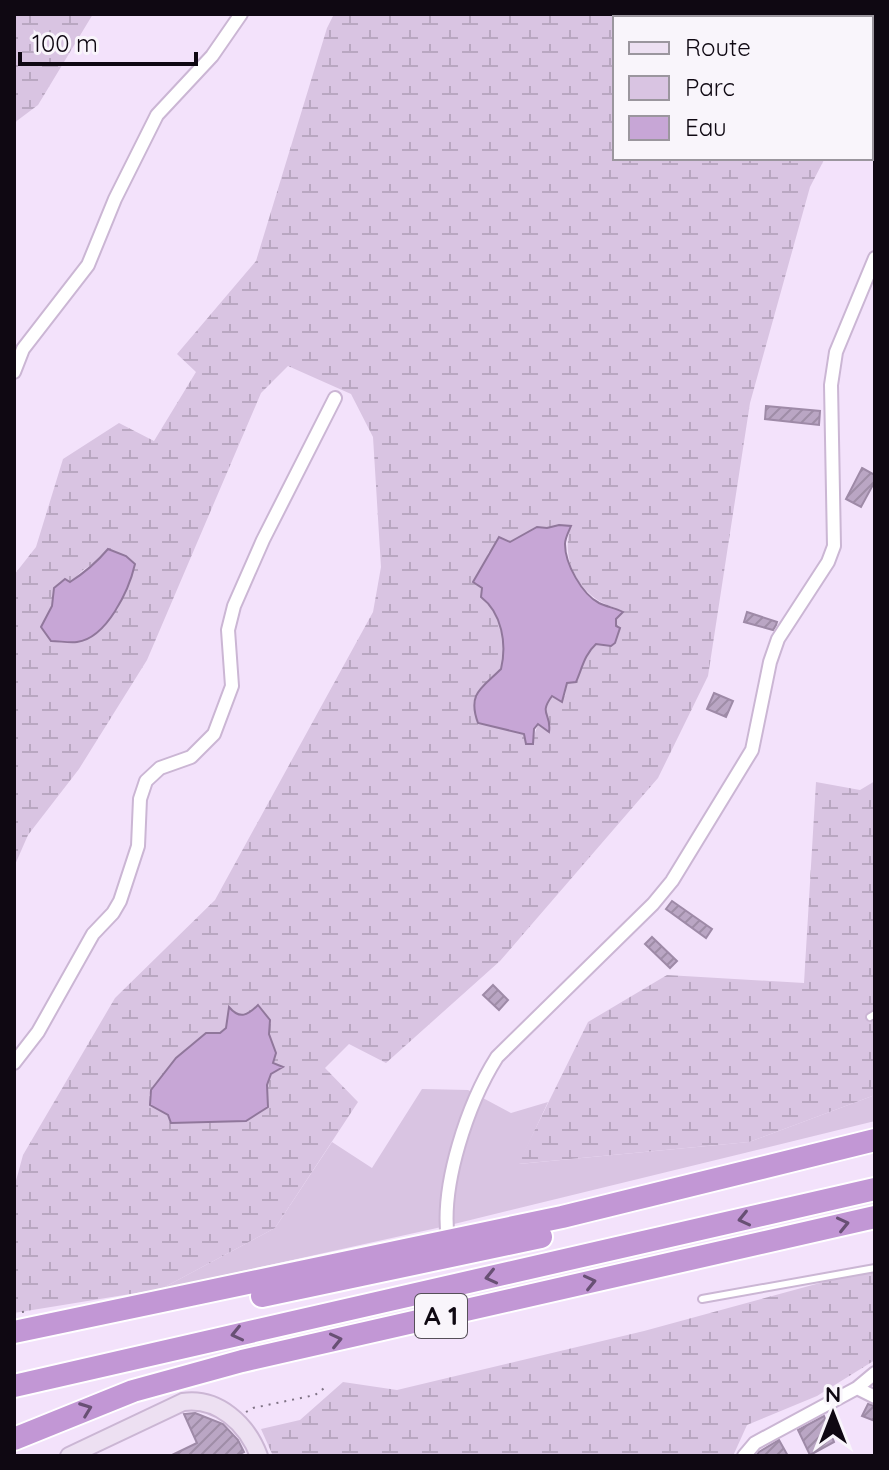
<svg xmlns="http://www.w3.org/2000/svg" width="889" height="1470" viewBox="0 0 889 1470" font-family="Quicksand,sans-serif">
	<defs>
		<pattern id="wetland-marsh" width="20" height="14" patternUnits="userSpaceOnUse" patternTransform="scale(2)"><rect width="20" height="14" fill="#d9c4e2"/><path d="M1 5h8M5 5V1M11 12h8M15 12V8" fill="none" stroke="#b9a7c1"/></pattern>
		<pattern id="building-hatch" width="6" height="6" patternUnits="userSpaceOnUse" patternTransform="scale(2)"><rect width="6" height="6" fill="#baa6c4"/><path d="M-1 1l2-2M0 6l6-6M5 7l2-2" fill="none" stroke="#9f8da7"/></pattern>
	</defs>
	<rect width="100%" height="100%" fill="#f3e2fb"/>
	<!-- green -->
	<path fill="#d9c4e2" d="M422,1089L468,1090L511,1113L548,1102L519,1164L749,1142L875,1095V1121L446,1226L161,1289L275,1228L332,1142L372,1168Z"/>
	<!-- wetland -->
	<path fill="url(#wetland-marsh)" fill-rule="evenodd" d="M14,14H93L38,105L14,123Z
		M334,14H875V62L871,70V18H615V158H825L810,187L750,403L708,676L658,778L500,961L386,1063L349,1044L325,1068L358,1102L275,1228L161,1289L14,1313V1188L23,1155L115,998L215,900L373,612L381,567L373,437L351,394L288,366L261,393L147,660L79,769L28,835L14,867V575L36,547L63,459L119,423L154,441L196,372L177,354L256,261L327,28ZM558,525L571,526C559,561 581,599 616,608V626L619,633L615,643L595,644C589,651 579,665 579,675L567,682L565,696L552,695C544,709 544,710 550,725L538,724L534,736L479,723C467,693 482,688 501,669C507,644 502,613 481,597L488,553L498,544L509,542L537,527L547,528ZM114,551L126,556L118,609L110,615L100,629L44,623L55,597L54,588L65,579L70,583L83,570ZM230,1008L240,1016L270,1019L269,1034L276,1053L272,1063L283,1068L271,1074L267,1085L268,1095L149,1096L151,1090L189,1046L206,1033H220L226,1028Z
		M875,781V1095L749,1142L518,1164L588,1022L667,975L804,983L816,782L860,790Z
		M875,1268V1360L817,1396L747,1425L733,1456H273L261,1429L300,1420L343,1382L397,1390L644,1331Z"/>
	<!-- water -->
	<path fill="#c7a6d6" stroke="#90779b" stroke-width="2" d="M559,525L571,526C569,531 565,538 565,544C565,564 582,594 599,603C607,607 616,608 623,612L616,619V626L620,628L615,643L611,646L596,644C584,655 582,669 576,682L567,683L562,702L552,696C538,715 552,713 549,732L538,724L534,729L533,744H526L524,734L478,723C467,693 482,688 501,669C507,644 502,613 481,597L482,588L473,582L499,537L510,542L537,527L547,528Z
		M108,549L126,556L135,564C129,590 107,638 77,642C69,643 59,641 51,641L41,627L52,606L54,588L65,579L70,582C84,573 97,562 108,549Z
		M258,1005L270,1020L269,1034L276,1053L273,1063L283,1067L271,1074L267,1085L268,1107L246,1121L171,1123L168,1115L150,1105L151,1090L176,1058L206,1033H220L226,1028L229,1007C240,1020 248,1015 258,1005Z"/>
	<!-- building -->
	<path fill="url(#building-hatch)" stroke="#9e8aa7" stroke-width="2" d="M766,406L820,411L819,425L765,419Z
		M862,468L875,475V481L861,507L846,499Z
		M747,612L777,622L776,625L773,630L744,622Z
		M714,693L733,701L726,717L707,709Z
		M672,901L712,929L706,938L666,909Z
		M652,937L677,961L670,968L645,944Z
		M493,985L508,1000L499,1010L483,995Z
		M868,1404L875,1406V1421L862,1416Z
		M195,1413L223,1424L238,1440L244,1452L236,1456H170L197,1443L184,1414Z
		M824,1416L834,1442L810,1455L798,1430Z
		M779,1440L788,1456H756L759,1452Z"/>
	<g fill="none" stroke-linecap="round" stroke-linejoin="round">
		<!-- lane casing -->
		<g stroke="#cbb6d4" stroke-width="10">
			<path id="lane" d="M870,1017L875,1014
				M702,1299L875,1268"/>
		</g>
		<!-- street casing -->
		<g stroke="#cbb6d4" stroke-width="16">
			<path id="street" d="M14,372L23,349L88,265L115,199L157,115L212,56L241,14
				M14,1063L38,1032L93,934L113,913L120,901L138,846L140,799L146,781L160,768L191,757L214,734L232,686L228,630L234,606L263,540L335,398
				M448,1240C440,1185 468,1103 497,1057L653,904L672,881L752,750L770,662L778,639L828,562L834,546L831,385L836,352L875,258
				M857,1388L875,1397
				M744,1456L755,1443L857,1388L875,1373"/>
		</g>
		<!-- secondary casing -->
		<g stroke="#cbb6d4" stroke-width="20">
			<path id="secondary" d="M69,1456L183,1402C218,1397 247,1424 259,1456"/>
		</g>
		<!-- highway casing -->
		<g stroke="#fff" stroke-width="26">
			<path id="highway" d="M262,1296L541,1237
				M14,1332L562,1217L875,1140
				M14,1386L875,1189
				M14,1439L133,1391L242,1361L875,1217"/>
		</g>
		<!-- path -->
		<path stroke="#7f7385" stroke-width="2" stroke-dasharray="2 6" stroke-linecap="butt" d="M14,1313L29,1311
			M246,1412L253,1408L315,1395L327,1386"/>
		<!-- lane -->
		<use href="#lane" stroke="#fff" stroke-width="6"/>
		<!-- street -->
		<use href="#street" stroke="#fff" stroke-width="12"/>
		<!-- secondary -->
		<use href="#secondary" stroke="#ede0f2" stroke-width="16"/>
		<!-- highway -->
		<use href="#highway" stroke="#c297d5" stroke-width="22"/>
	</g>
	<!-- one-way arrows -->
	<defs><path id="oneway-chevron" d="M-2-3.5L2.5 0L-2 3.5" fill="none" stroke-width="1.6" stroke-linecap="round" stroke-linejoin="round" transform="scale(2)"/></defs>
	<g stroke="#685074">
		<use href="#oneway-chevron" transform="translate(744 1219) rotate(167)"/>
		<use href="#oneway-chevron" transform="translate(843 1224) rotate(-13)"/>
		<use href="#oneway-chevron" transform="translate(491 1277) rotate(167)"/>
		<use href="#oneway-chevron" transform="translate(590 1282) rotate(-13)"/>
		<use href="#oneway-chevron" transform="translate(237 1334) rotate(167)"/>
		<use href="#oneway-chevron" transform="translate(336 1340) rotate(-13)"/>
		<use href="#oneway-chevron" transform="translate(86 1409) rotate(-21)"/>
	</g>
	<g text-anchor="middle" stroke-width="6" stroke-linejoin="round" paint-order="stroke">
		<!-- shield labels -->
		<rect fill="#f9f5fb" stroke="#554f58" stroke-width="2" x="415" y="1294" width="52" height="44" rx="6"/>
		<g font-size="26" font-weight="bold" fill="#0f0812">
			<text x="441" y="1325">A 1</text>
		</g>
	</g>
	<!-- border -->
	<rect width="889" height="1470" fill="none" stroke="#0f0812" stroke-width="32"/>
	<!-- legend -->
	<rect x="613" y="16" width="260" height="144" fill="#f9f5fb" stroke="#9b969e" stroke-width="2"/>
	<rect x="629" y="42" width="40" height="12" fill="#ede0f2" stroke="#9b969e" stroke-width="2"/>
	<text x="685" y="56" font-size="24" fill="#0f0812">Route</text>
	<rect x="629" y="76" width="40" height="24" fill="#d9c4e2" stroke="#9b969e" stroke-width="2"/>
	<text x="685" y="96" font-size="24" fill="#0f0812">Parc</text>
	<rect x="629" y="116" width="40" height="24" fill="#c7a6d6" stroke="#9b969e" stroke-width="2"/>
	<text x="685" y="136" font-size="24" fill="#0f0812">Eau</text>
	<!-- north arrow -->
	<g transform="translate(833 1414)" stroke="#f9f5fb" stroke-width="6" paint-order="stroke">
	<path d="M0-6L14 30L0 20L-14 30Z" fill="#0f0812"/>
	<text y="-12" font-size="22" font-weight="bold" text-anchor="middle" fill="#0f0812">N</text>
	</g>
	<!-- scale -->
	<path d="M20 52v12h176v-12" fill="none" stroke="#0f0812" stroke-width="4"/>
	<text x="32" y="52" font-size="24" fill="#0f0812" stroke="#f9f5fb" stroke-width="6" paint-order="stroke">100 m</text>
</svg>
